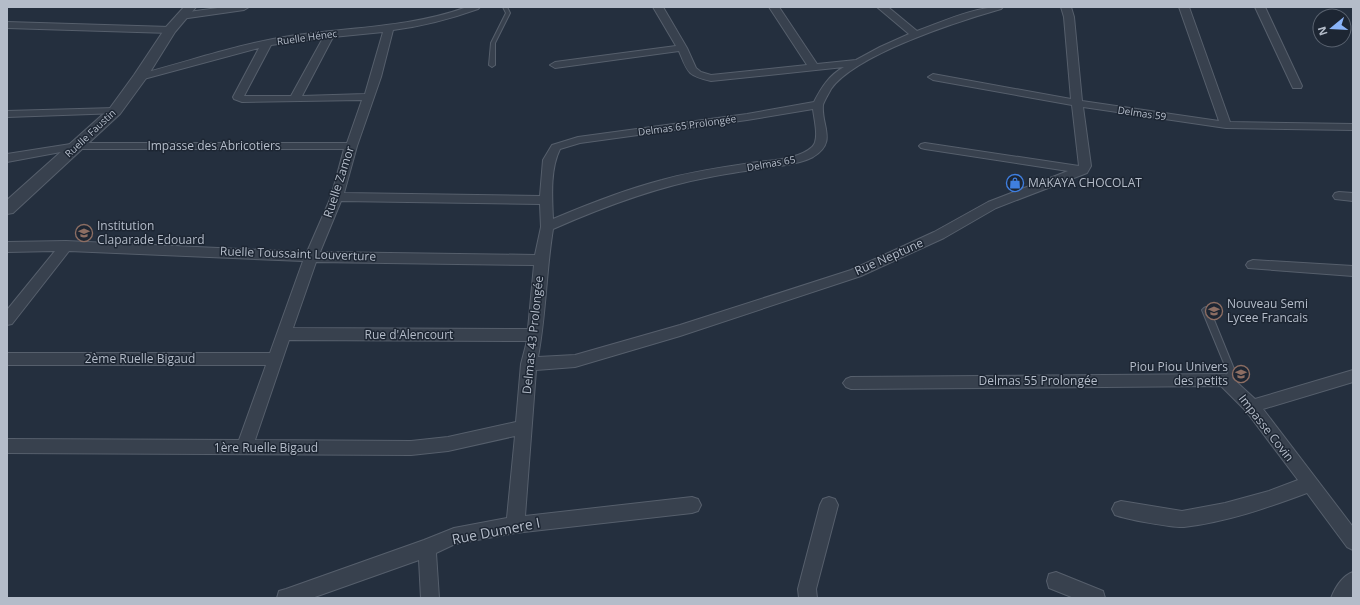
<svg xmlns="http://www.w3.org/2000/svg" width="1360" height="605" viewBox="0 0 1360 605" font-family="'Open Sans',sans-serif">
	<rect width="100%" height="100%" fill="#242f3e"/>
	<g fill="none" stroke-linecap="round" stroke-linejoin="round">
		<!-- service casing -->
		<g stroke="#565f6c" stroke-width="2">
			<path id="service" d="M503,7H507L510,13L495,43V65L492,67L489,65L491,43L506,13Z
				M1206,307L1208,308L1210,310L1236,374C1233,379 1228,384 1222,382L1221,380L1228,373L1202,310L1204,308Z"/>
		</g>
		<!-- minor casing -->
		<g stroke="#565f6c" stroke-width="2">
			<path id="minor" d="M225,7H249L244,10L181,19L176,16L181,13Z
				M467,7H480L478,9C450,19 423,26 393,30L381,77L357,146L344,193L540,196L543,160L552,145L578,137L747,114L814,102C821,88 829,75 844,67L711,81C687,75 688,73 679,51L555,68L550,65L555,62L676,46L653,7H663L687,48L696,68L701,72L711,75L807,65L769,7H779L817,64L856,60L880,47L909,34L877,7H888L917,31C945,21 973,7 1003,7L1001,9C959,21 856,54 831,89C829,93 824,101 823,105C821,126 838,142 813,157C802,163 786,165 773,167C752,170 731,173 710,177C656,187 603,207 553,229C546,272 546,315 538,357L575,355L680,325L851,270L934,232L988,202L1068,171L925,149L921,148L919,146L921,144L925,143L1079,166L1072,105L933,80L928,77L933,74L1071,99L1064,17L1061,7H1071L1074,17L1082,101L1219,121L1179,7H1189L1230,122L1353,124V130L1226,128L1083,107L1091,166L1087,173L996,208L944,238L861,276L680,336L575,367L536,370L525,516L692,497L698,499L701,505L698,511L692,513L515,533L455,544L436,553L439,598H421L419,560L312,598H277L279,591L286,589L424,540L454,528L507,518L515,436L448,451L411,455L7,453V439L239,440L266,365H7V353H270L303,261L69,251L12,324L7,325V310L55,251L7,252V242L66,241L307,252L331,197L344,149H77L7,162V154L77,143H347L362,100L242,102L234,99L233,97L259,48L140,80L135,77L136,75C188,62 238,44 290,36C349,27 409,28 467,7ZM383,32L365,94L302,96L333,37ZM323,38L291,96H244L271,45ZM813,109C814,119 820,140 812,147C799,159 774,160 757,162C725,167 693,171 662,180C627,189 586,205 553,219C552,197 550,169 560,149L580,143L747,120ZM341,201L540,204L541,227L535,255L320,252ZM316,262L534,265L528,329L293,328ZM289,340L527,341L521,364L516,422L448,437L411,441L255,440Z
				M1255,7H1265L1302,86L1301,88H1293L1292,86Z
				M7,22L170,27L175,30L170,33L7,28Z
				M115,108L120,111L119,113L7,117V111Z
				M1339,192L1353,193V201L1335,199L1333,196L1335,193Z
				M1253,260L1353,266V276L1248,268L1246,265L1248,262Z
				M1353,370V382L1263,409L1353,527V550L1347,547L1307,493C1267,508 1226,522 1184,527C1173,528 1125,519 1115,515L1112,509L1115,503L1121,501L1182,511L1225,503L1269,491L1298,480L1246,411L1221,386L851,389L846,387L843,383L846,379L851,377L1225,374L1230,376L1255,399Z
				M829,497L835,499L838,505L816,589L817,598H799L798,589L820,505L823,499Z
				M1056,572L1103,591L1105,598H1074L1049,588L1047,581L1049,574Z
				M1353,572V596L1352,598H1331C1335,588 1342,576 1353,572Z"/>
		</g>
		<!-- tertiary casing -->
		<g stroke="#565f6c" stroke-width="2">
			<path id="tertiary" d="M184,7H196L175,32L147,77L120,114L13,213L7,214V200L110,108L134,75L166,27Z"/>
		</g>
		<!-- service -->
		<use href="#service" fill="#38414e" fill-rule="evenodd"/>
		<!-- minor -->
		<use href="#minor" fill="#38414e" fill-rule="evenodd"/>
		<!-- tertiary -->
		<use href="#tertiary" fill="#38414e" fill-rule="evenodd"/>
	</g>
	<!-- icons -->
	<defs>
		<g id="shop-ring" transform="scale(0.9)"><circle r="9.5" fill="#1d2633" stroke="#3f7fe0" stroke-width="1.5"/><path d="M-5-2.5h2.3a2.7 3.5 0 0 1 5.4 0H5L5.5 6h-11ZM-1.5-2.5h3a1.5 2.3 0 0 0-3 0Z" fill="#3f7fe0"/></g>
		<g id="school-ring" transform="scale(0.9)"><circle r="9.5" fill="#1d2633" stroke="#8d6e63" stroke-width="1.5"/><path d="M0-5L7-2L0 1L-7-2ZM-4 1L0 2.5L4 1V4Q0 6-4 4Z" fill="#8d6e63"/></g>
	</defs>
	<g fill-rule="evenodd">
		<use href="#shop-ring" x="1015" y="183"/>
		<use href="#school-ring" x="84" y="233"/>
		<use href="#school-ring" x="1214" y="311"/>
		<use href="#school-ring" x="1241" y="374"/>
	</g>
	<g text-anchor="middle" stroke-width="3" stroke-linejoin="round" paint-order="stroke">
		<!-- far-street labels -->
		<g font-size="10" fill="#b4bcc9" stroke="#1d2633">
			<text transform="translate(307 37) rotate(-8)" y="4">Ruelle Hénec</text>
			<text transform="translate(1142 113) rotate(8)" y="4">Delmas 59</text>
			<text transform="translate(687 125) rotate(-8)" y="4">Delmas 65 Prolongée</text>
			<text transform="translate(90 133) rotate(-43)" y="4">Ruelle Faustin</text>
			<text transform="translate(771 163) rotate(-10)" y="4">Delmas 65</text>
		</g>
		<!-- street labels -->
		<g font-size="12" fill="#b4bcc9" stroke="#1d2633">
			<text x="214" y="150">Impasse des Abricotiers</text>
			<text transform="translate(339 182) rotate(-72)" y="4">Ruelle Zamor</text>
			<text transform="translate(298 254) rotate(2)" y="4">Ruelle Toussaint Louverture</text>
			<text transform="translate(889 257) rotate(-24)" y="4">Rue Neptune</text>
			<text x="409" y="339">Rue d'Alencourt</text>
			<text transform="translate(533 335) rotate(-84)" y="4">Delmas 43 Prolongée</text>
			<text x="140" y="363">2ème Ruelle Bigaud</text>
			<text x="1038" y="385">Delmas 55 Prolongée</text>
			<text transform="translate(1266 428) rotate(52)" y="4">Impasse Covin</text>
			<text x="266" y="452">1ère Ruelle Bigaud</text>
		</g>
		<!-- poi labels -->
		<g font-size="12" fill="#b4bcc9" stroke="#1d2633" text-anchor="start">
			<text x="1028" y="187">MAKAYA CHOCOLAT</text>
			<text x="97" y="230">Institution<tspan x="97" dy="14">Claparade Edouard</tspan></text>
			<text x="1227" y="308">Nouveau Semi<tspan x="1227" dy="14">Lycee Francais</tspan></text>
			<text x="1228" y="371" text-anchor="end">Piou Piou Univers<tspan x="1228" dy="14">des petits</tspan></text>
		</g>
		<!-- near-street labels -->
		<g font-size="14" fill="#b4bcc9" stroke="#1d2633">
			<text transform="translate(496 531) rotate(-11)" y="5">Rue Dumere I</text>
		</g>
	</g>
	<!-- border -->
	<rect width="1360" height="605" fill="none" stroke="#b4bcc9" stroke-width="16"/>
	<!-- north arrow -->
	<g transform="translate(1332 28) rotate(252)"><circle r="19" fill="#1d2633" stroke="#59626f"/>
	<path d="M0-3L7 15L0 10L-7 15Z" fill="#8ab4f8"/>
	<text y="-6" font-size="11" font-weight="bold" text-anchor="middle" fill="#b4bcc9">N</text>
	</g>
</svg>
